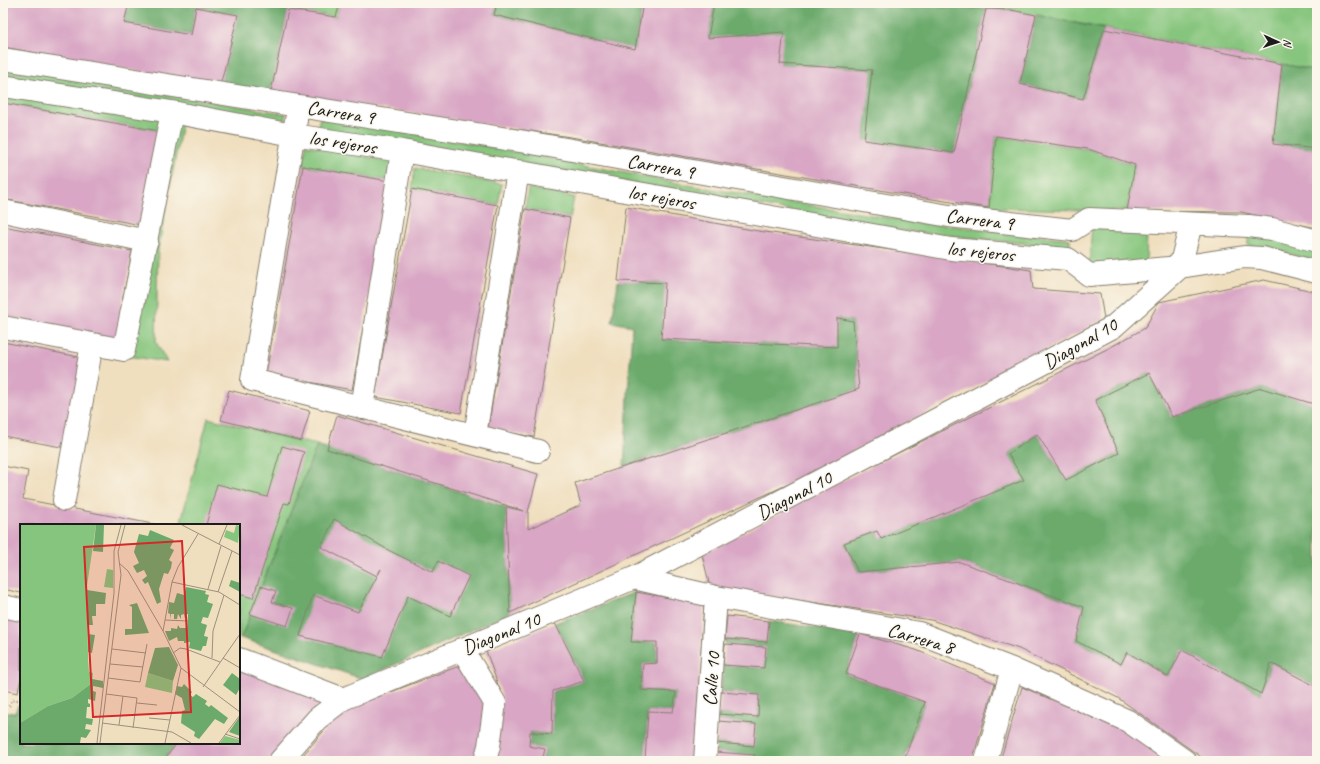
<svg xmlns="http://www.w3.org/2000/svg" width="1320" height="764" viewBox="0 0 1320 764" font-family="Caveat,sans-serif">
	<rect width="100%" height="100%" fill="#fbf7ec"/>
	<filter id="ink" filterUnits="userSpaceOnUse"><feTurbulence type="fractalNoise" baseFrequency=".025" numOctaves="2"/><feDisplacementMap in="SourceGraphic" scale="8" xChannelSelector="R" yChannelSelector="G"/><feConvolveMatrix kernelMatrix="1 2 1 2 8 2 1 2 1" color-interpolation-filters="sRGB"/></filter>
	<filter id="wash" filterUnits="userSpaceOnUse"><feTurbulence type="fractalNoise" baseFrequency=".012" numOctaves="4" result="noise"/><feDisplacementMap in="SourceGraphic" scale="16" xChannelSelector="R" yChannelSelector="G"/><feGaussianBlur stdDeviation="0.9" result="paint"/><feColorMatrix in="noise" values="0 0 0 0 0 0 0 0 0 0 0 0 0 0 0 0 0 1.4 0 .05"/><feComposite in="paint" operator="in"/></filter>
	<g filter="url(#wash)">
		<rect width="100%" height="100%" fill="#f0dfbf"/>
		<!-- green -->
		<path fill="#86c57d" stroke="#51704c" d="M257,3H340L336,17L258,5Z
			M866,3H1317V71L1011,10Z
			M3,67L286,114L285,123L3,76Z
			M3,92L161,119L159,131L3,103Z
			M320,118L453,140L693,186L907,221L1070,239V248L906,231L317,128Z
			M174,122L182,123L158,250L156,342L167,362L128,356Z
			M996,136L1088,149L1135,165L1127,211L989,208Z
			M306,145L393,162L389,181L303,166Z
			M415,168L502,184L498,205L412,189Z
			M528,188L574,197L570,218L525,209Z
			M1092,224L1147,230L1146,265L1089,267Z
			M1248,237H1268L1317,250V262L1279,251L1248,245Z
			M208,418L317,445L241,638L239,637V525H180Z"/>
		<!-- forest -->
		<path fill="#6caa6c" stroke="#446344" d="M129,3H257L258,5L288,10L271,92L220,86L238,15L196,7L191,35L124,23Z
			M497,3H643L635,49L494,15Z
			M714,3H866L986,9L954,153L864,140L871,70L780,64L708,38Z
			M1036,15L1104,29L1083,99L1020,84Z
			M1282,64L1317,71V149L1273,144Z
			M618,281L665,283L662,339L836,347L837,318L853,321L859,389L624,466L632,326L612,322Z
			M1149,373L1172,417L1261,388L1317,405V687L1271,663L1261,694L1182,650L1168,677L1127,652L1121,664L1076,641L1084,607L960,562L858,572L844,543L877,531L881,539L1023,480L1008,454L1037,434L1066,480L1119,453L1095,400Z
			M317,445L506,507L510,613L363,679L241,638Z
			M636,592L632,642H657V663L643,664L641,690L676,692L673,712L648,711L645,761H542L545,749L529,746L530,732L552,734L553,691L584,681L555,623Z
			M769,621L860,634L846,674L925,702L905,756L919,761H754L755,756L716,752V743L754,746L756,724L718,721L719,714L758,716L759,695L721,692L723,665L764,668L766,647L725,644V639L767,642Z
			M21,704V743H177L163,761H131L127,757L124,761H3V712L15,713L18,705Z"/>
		<g id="blocks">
			<!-- building -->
			<path fill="#d9a7c5" d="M3,3H129L124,23L191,35L196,7L238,15L220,86L3,47Z
				M340,3H497L494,15L635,49L643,3H714L708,38L784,32L780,64L872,70L864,140L954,153L986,9L1011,10L1036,15L1020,84L1083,99L1104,29L1282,64L1273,144L1317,149V228L1241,212L1127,211L1135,165L1088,149L996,136L989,208L926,198L577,138L271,92L288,10L336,17Z
				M3,103L159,131L141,225L3,199Z
				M303,166L389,181L352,390L266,374Z
				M412,189L498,205L461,413L375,397Z
				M626,207L758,231L1031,270L1033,289L1100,294L1104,319L808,475L510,613L506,507L524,511L327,449L337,415L538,474L528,512V529L581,505L575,483L859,389L853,321L837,318V347L661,339L665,283L618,281Z
				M525,209L570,218L534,437L488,429Z
				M3,226L132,251L115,340L3,316Z
				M1264,280L1317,292V405L1261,388L1172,417L1149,373L1095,400L1119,453L1066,480L1037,434L1008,454L1024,480L881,539L877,531L844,543L858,572L960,562L1084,607L1076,641L1121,664L1127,652L1168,677L1182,650L1261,694L1271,663L1317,687V761H1207L1118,698L1019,649L931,620L710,587L702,554L854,475L1109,348L1145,328L1159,302Z
				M3,342L84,358L66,448L3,436Z
				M229,390L310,411L301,441L221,420Z
				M282,446L304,452L289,504L284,503L253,598L239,594V525H206L217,484L267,497Z
				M3,466L28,471L23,499L158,525H21V593L3,589Z
				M334,519L390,551L433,572L438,561L469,576L450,616L408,596L382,657L300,636L313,595L358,612L381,569L377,576L321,547Z
				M261,586L276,591L272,602L293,608L287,626L250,614Z
				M636,592L704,604L694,761H645L648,711L673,712L676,692L641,690L643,664L657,663V642H631Z
				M727,616L769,621L767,642L725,639Z
				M3,617L21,621V676L18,693L3,690Z
				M555,623L584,681L553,691L552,734L530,732L529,746L545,749L542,761H495L502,696L486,651Z
				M860,634L916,650L995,683L972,761H919L905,757L925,702L846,674Z
				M725,644L766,647L764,668L723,665Z
				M239,666L322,701L270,761H163L177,743L201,744L202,743H239Z
				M459,666L487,707L478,761H298L341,711Z
				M1022,687L1123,729L1167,761H1000Z
				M721,692L759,695L758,717L719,714Z
				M718,721L756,724L754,746L716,743Z
				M716,752L755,755L754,761H715Z"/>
		</g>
	</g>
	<g filter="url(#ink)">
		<use href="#blocks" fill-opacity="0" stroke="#867e6e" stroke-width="1"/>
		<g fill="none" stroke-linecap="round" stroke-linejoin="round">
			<!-- minor casing -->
			<g stroke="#867e6e" stroke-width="24">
				<path id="minor" d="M3,59L526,142L949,216L1072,230L1089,219L1249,226L1272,229L1317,241
					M3,86L172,112L293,135L402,151L951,249L1068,259L1089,275L1180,267L1244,257L1262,258L1317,272
					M296,120L252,380L538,451
					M3,211L147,241
					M3,327L124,350L172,112
					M362,408L402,151
					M475,435L518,171
					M64,500L92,344
					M634,578L716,597L919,633L1012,669L1128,721L1185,761
					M3,606L21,610
					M462,649L495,703L489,746L485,761
					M239,659L343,699
					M280,761L317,719L343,699L634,578L1113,327L1180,267L1191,224
					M705,761L716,597
					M986,761L1012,669"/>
			</g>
			<!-- path -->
			<path stroke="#867e6e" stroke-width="2.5" stroke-dasharray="1 3" stroke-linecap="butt" d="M9,706L11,700H21"/>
			<!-- minor -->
			<use href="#minor" stroke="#fff" stroke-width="22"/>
		</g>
	</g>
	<g text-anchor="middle" stroke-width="3" stroke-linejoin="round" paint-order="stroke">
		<!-- street labels -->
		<g font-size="20" fill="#1c1c1c" stroke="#fbf7ec">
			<text transform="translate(341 112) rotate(9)" y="7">Carrera 9</text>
			<text transform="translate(343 142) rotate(9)" y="7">los rejeros</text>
			<text transform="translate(661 166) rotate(10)" y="7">Carrera 9</text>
			<text transform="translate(662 197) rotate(10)" y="7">los rejeros</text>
			<text transform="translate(980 219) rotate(7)" y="7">Carrera 9</text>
			<text transform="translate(981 251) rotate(6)" y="7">los rejeros</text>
			<text transform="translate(1080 343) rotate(-30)" y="7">Diagonal 10</text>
			<text transform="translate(794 495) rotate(-28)" y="7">Diagonal 10</text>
			<text transform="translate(501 633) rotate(-22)" y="7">Diagonal 10</text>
			<text transform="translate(921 638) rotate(16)" y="7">Carrera 8</text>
			<text transform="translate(711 679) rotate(-86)" y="7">Calle 10</text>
		</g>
	</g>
	<!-- overview -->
	<g transform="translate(20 524)">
		<rect width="220" height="220" fill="#f0dfbf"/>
		<path d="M0,1H76L67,62L68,132L69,148L73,149L72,159L52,174L28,182L0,199ZM216,1L220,2L218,19L204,13L206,6L214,9ZM87,45L93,46V64L84,63ZM128,149L153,157L152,169L125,163ZM205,212L220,216V219H200Z" fill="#86c57d"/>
		<path d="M76,1H84L83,28L73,27ZM130,6L154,16L150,24L154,26L149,36L152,38L151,44L148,50L144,49L139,65L141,78L137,80L128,58L125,60L122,56L127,52L124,46L117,49L113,42L119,39L114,28L119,10L128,12ZM211,56L220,59V68L209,62ZM166,63L186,67L185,70L189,71L187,78L193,80L188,94L183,93L181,99L187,101L184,112L188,113L186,122H183L181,127L169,124L170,118L164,119V117H158L157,113L149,117L145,107H151V104L157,105L158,101L160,104H167L168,90L165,91V95L164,90L161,91V95L158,90L157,95H154V90H151L150,95V90L148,89L149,78L154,79L157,69L164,71ZM67,66L86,69L85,80H76V92H72L73,101H68ZM117,79L129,109L105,111V105H112V83L109,81ZM68,110L75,111L72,129L68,128ZM149,123L158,141L153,157L128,149L135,124ZM212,149L220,155V164L216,171L203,161ZM72,155L83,157V164L73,162V167L76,168L75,177L68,175V179L70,180V183H67L66,194L73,195L72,201L66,200L65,205L71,206L66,214L61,213L60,219H0V199L28,182L52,174L72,159ZM164,160L172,168L170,171L173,173L176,170L187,177L185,180L189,183L191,181L208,194L204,200L195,195L179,215L174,212L175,208L161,199L162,187L165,186L162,174L155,170L157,162L162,163ZM220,192V212L209,208Z" fill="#6caa6c"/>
		<path fill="none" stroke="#9b917e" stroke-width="1" d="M162,1L220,31M199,20L207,1M99,39L108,47L143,107L161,144L220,188M152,58L199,68L220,81M188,65L201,22M198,68L212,27M145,96L168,97M143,107L152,58L158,43L178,10M92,125L126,129M153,129L160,124L166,125L200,138M192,134L193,107L204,71M203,134L220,144M90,140L123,143M88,154L120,158L127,120M183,163L220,110M86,170L117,174L113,204M117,179L137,181M129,194L150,196M82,199L152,208L171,219M99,201L103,172M205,210L220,215M77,219L94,69V27L101,1M80,219L101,51L98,28L105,1M145,219L161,144M199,219L220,191"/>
		<path fill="#d62828" fill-opacity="0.15" stroke="#d62828" stroke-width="2" d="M162,17L171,188L73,193L64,23Z"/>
		<rect width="220" height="220" fill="none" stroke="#1c1c1c" stroke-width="2"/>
	</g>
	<!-- margin -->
	<rect width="1320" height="764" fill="none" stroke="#fbf7ec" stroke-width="16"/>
	<!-- north arrow -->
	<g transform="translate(1278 42) rotate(93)" stroke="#fbf7ec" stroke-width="3" paint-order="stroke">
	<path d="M0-3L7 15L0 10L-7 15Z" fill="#1c1c1c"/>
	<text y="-6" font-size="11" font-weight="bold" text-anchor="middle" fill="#1c1c1c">N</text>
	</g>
</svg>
